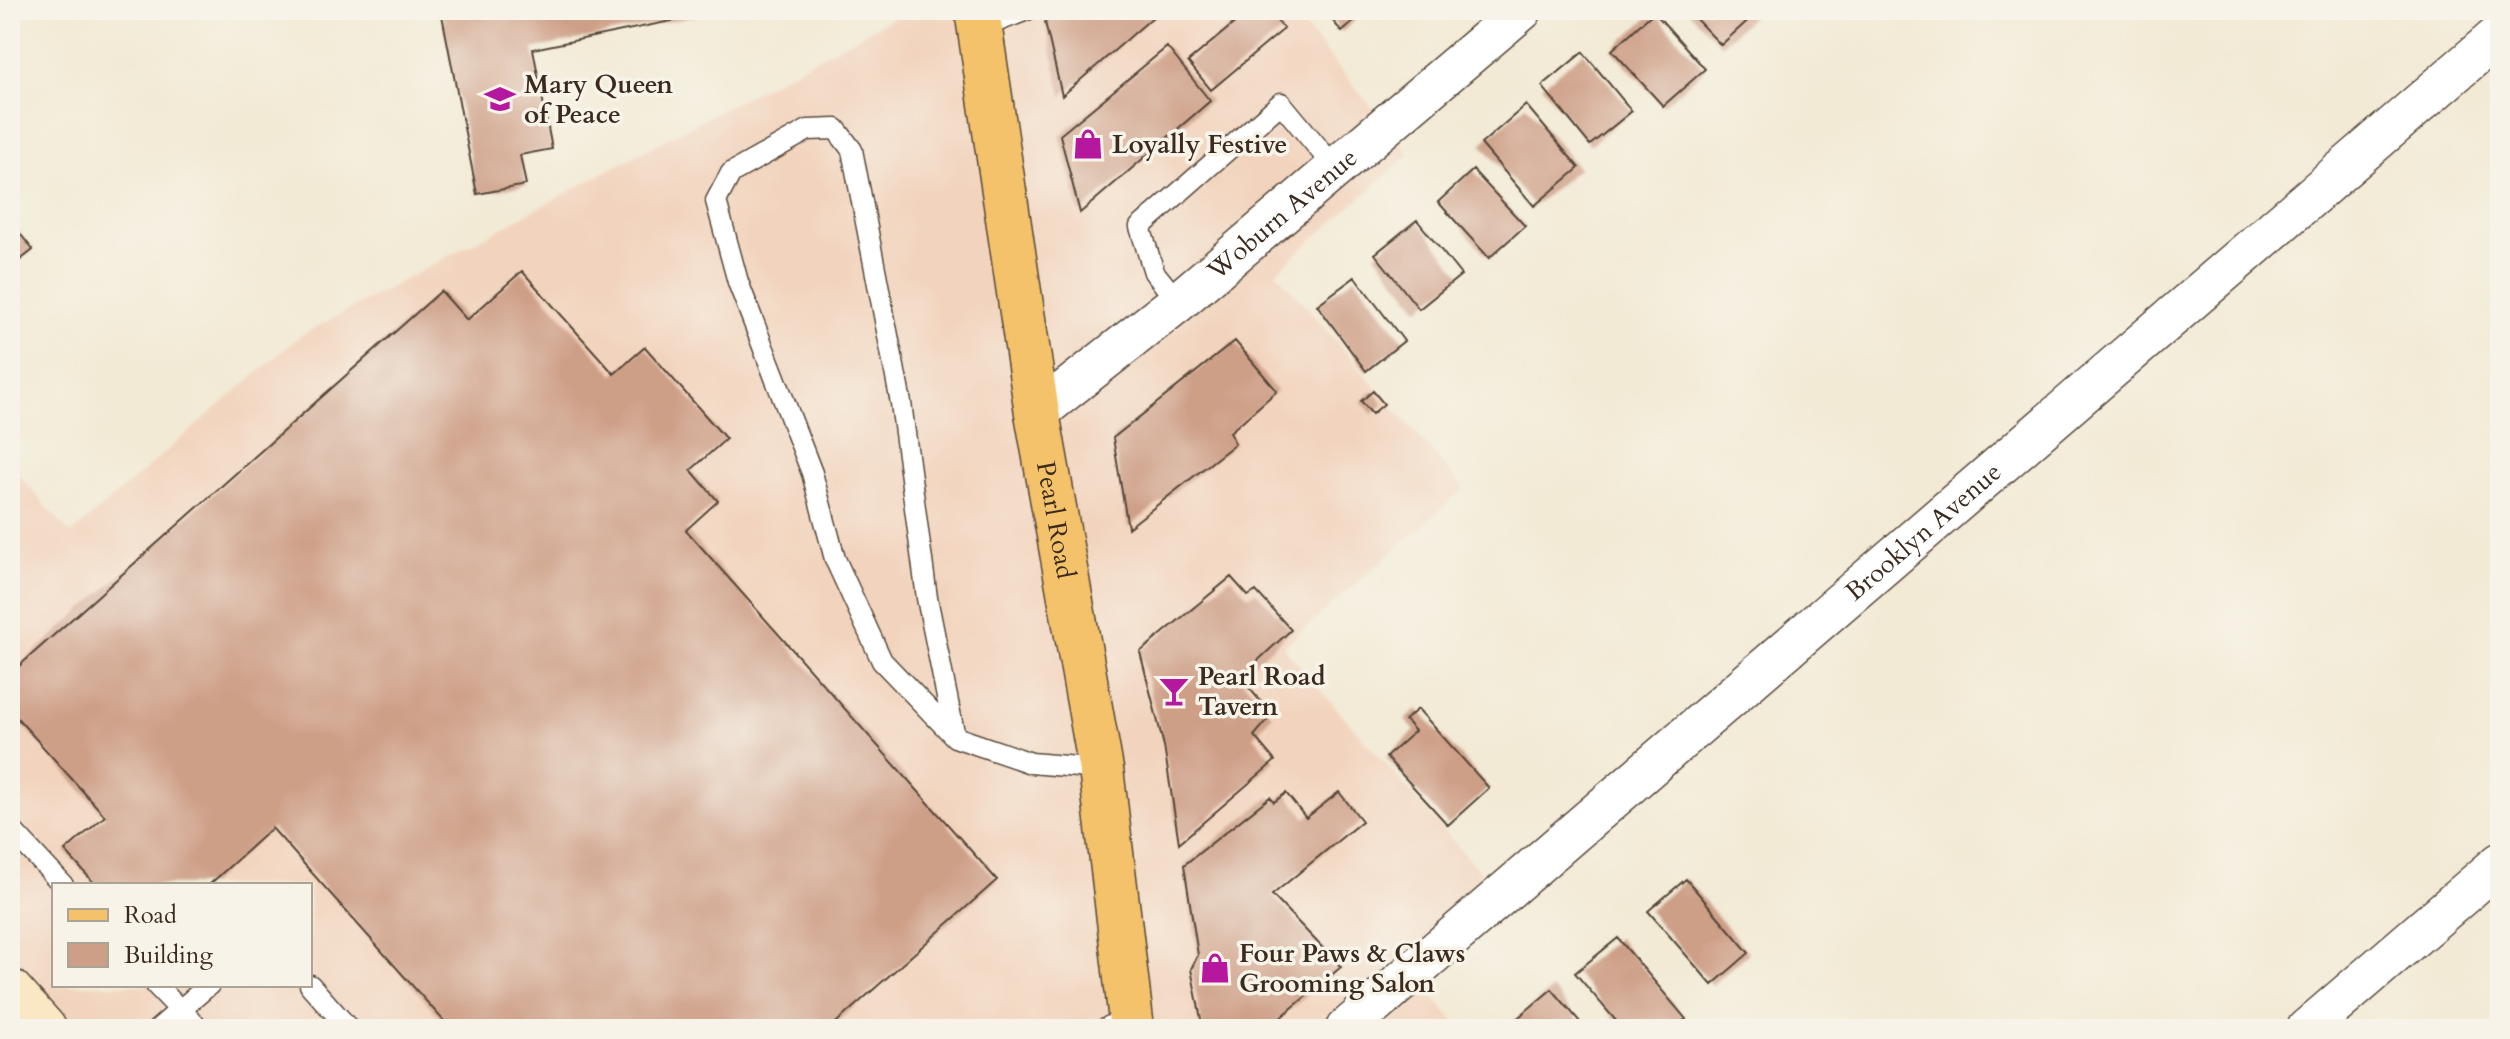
<svg xmlns="http://www.w3.org/2000/svg" width="2510" height="1039" viewBox="0 0 2510 1039" font-family="Cardo,serif">
	<rect width="100%" height="100%" fill="#f7f3e8"/>
	<filter id="ink" filterUnits="userSpaceOnUse"><feTurbulence type="fractalNoise" baseFrequency=".0125" numOctaves="2"/><feDisplacementMap in="SourceGraphic" scale="16" xChannelSelector="R" yChannelSelector="G"/><feConvolveMatrix kernelMatrix="1 2 1 2 8 2 1 2 1" color-interpolation-filters="sRGB"/></filter>
	<filter id="wash" filterUnits="userSpaceOnUse"><feTurbulence type="fractalNoise" baseFrequency=".006" numOctaves="4" result="noise"/><feDisplacementMap in="SourceGraphic" scale="32" xChannelSelector="R" yChannelSelector="G"/><feGaussianBlur stdDeviation="1.8" result="paint"/><feColorMatrix in="noise" values="0 0 0 0 0 0 0 0 0 0 0 0 0 0 0 0 0 1.4 0 .05"/><feComposite in="paint" operator="in"/></filter>
	<g filter="url(#wash)">
		<rect width="100%" height="100%" fill="#f2ead5"/>
		<!-- built -->
		<path fill="#f2d4be" fill-rule="evenodd" d="M907,10H1291L1410,154L1276,272L1464,489L1283,647L1501,896L1412,972L1461,1029H10V465L71,534L300,336ZM54,885H310V985H54Z"/>
		<g id="blocks">
			<!-- building -->
			<path fill="#ce9f87" d="M441,10H721V11L533,49L552,149L520,155L526,185L477,194Z
				M1059,10H1161L1062,96L1045,22Z
				M1250,10H1268L1284,29L1211,90L1188,62Z
				M1324,10H1367L1342,32Z
				M1687,10H1754L1756,13L1721,45Z
				M1654,12L1705,69L1663,106L1612,50Z
				M1167,47L1210,101L1080,213L1060,135Z
				M1583,52L1632,111L1590,145L1542,86Z
				M1526,105L1579,168L1534,206L1481,144Z
				M1473,170L1525,226L1489,258L1438,202Z
				M1417,220L1461,275L1419,309L1375,254Z
				M10,221L33,250L10,268Z
				M522,271L614,374L645,347L726,439L691,470L718,501L686,530L997,880L829,1029H474L471,1025L467,1029H451L272,828L209,885H96L65,851L105,816L10,710V674L441,291L467,320Z
				M1355,277L1404,341L1366,371L1317,305Z
				M1235,341L1277,391L1230,432L1235,444L1128,528L1113,438Z
				M1373,391L1384,404L1372,414L1361,401Z
				M1231,577L1248,596L1256,591L1291,630L1240,677L1272,715L1254,736L1275,761L1179,843L1164,746L1140,652Z
				M1418,709L1489,788L1448,825L1386,757L1415,731L1405,720Z
				M1339,792L1362,821L1272,895L1341,967L1267,1029H1203L1191,969L1198,955L1184,865L1270,797L1274,802L1286,793L1306,818Z
				M1686,879L1749,953L1712,985L1648,911Z
				M1618,938L1686,1019L1674,1029H1623L1575,973Z
				M1552,989L1586,1029H1519L1513,1022Z"/>
		</g>
	</g>
	<g filter="url(#ink)">
		<use href="#blocks" fill-opacity="0" stroke="#564739" stroke-width="2"/>
		<g fill="none" stroke-linecap="round" stroke-linejoin="round">
			<!-- service casing -->
			<g stroke="#564739" stroke-width="23">
				<path id="service" d="M980,28L1027,10
					M1178,302L1154,272L1140,227L1281,103L1335,168
					M955,737L927,598L901,403L852,150L836,129L808,130L731,173L716,201L738,282L812,473L835,559L882,661L955,737L1031,763L1101,769
					M10,828L63,885
					M156,985L180,1010L209,985
					M310,985L349,1029
					M158,1029L180,1010L200,1029
					M1105,1029L1130,1015"/>
			</g>
			<!-- minor casing -->
			<g stroke="#564739" stroke-width="43">
				<g id="minor">
					<path id="s1" d="M1037,413L1178,302L1522,10"/>
					<path id="s2" d="M1346,1029L2500,34"/>
					<path d="M2307,1029L2500,863"/>
				</g>
			</g>
			<!-- secondary casing -->
			<g stroke="#564739" stroke-width="47">
				<path id="secondary" d="M10,991L44,1029"/>
			</g>
			<!-- primary casing -->
			<g stroke="#564739" stroke-width="47">
				<g id="primary">
					<path id="s3" d="M977,10L1037,413L1101,769L1132,1029"/>
				</g>
			</g>
			<!-- service -->
			<use href="#service" stroke="#fff" stroke-width="20"/>
			<!-- minor -->
			<use href="#minor" stroke="#fff" stroke-width="40"/>
			<!-- secondary -->
			<use href="#secondary" stroke="#fae7c3" stroke-width="44"/>
			<!-- primary -->
			<use href="#primary" stroke="#f3c26a" stroke-width="44"/>
		</g>
	</g>
	<!-- icons -->
	<defs>
		<g id="school-bare" transform="scale(2.4)"><path d="M0-5L7-2L0 1L-7-2ZM-4 1L0 2.5L4 1V4Q0 6-4 4Z" fill="#b5179e" stroke="#f7f3e8" stroke-width="2.5" paint-order="stroke"/></g>
		<g id="shop-bare" transform="scale(2.4)"><path d="M-5-2.5h2.3a2.7 3.5 0 0 1 5.4 0H5L5.5 6h-11ZM-1.5-2.5h3a1.5 2.3 0 0 0-3 0Z" fill="#b5179e" stroke="#f7f3e8" stroke-width="2.5" paint-order="stroke"/></g>
		<g id="bar-bare" transform="scale(2.4)"><path d="M-6-5H6L.8 .8V4.5H3.5V6h-7V4.5H-.8V.8Z" fill="#b5179e" stroke="#f7f3e8" stroke-width="2.5" paint-order="stroke"/></g>
	</defs>
	<g fill-rule="evenodd">
		<use href="#school-bare" x="500" y="99"/>
		<use href="#shop-bare" x="1088" y="144"/>
		<use href="#bar-bare" x="1174" y="691"/>
		<use href="#shop-bare" x="1215" y="968"/>
	</g>
	<g text-anchor="middle" stroke-width="7" stroke-linejoin="round" paint-order="stroke">
		<!-- poi labels -->
		<g font-size="26" font-weight="bold" fill="#3b2a1e" stroke="#f7f3e8" text-anchor="start">
			<text x="524" y="93">Mary Queen<tspan x="524" dy="30">of Peace</tspan></text>
			<text x="1112" y="153">Loyally Festive</text>
			<text x="1198" y="685">Pearl Road<tspan x="1198" dy="30">Tavern</tspan></text>
			<text x="1239" y="962">Four Paws &amp; Claws<tspan x="1239" dy="30">Grooming Salon</tspan></text>
		</g>
		<!-- street labels -->
		<g font-size="26" fill="#3b2a1e" stroke="#f7f3e8">
			<text dy="9" stroke="none"><textPath href="#s1" startOffset="316">Woburn Avenue</textPath></text>
			<text dy="9" stroke="none"><textPath href="#s3" startOffset="516">Pearl Road</textPath></text>
			<text dy="9" stroke="none"><textPath href="#s2" startOffset="762">Brooklyn Avenue</textPath></text>
		</g>
	</g>
	<!-- margin -->
	<rect width="2510" height="1039" fill="none" stroke="#f7f3e8" stroke-width="40"/>
	<!-- legend -->
	<rect x="52" y="883" width="260" height="104" fill="#f7f3e8" stroke="#aca397" stroke-width="2"/>
	<rect x="68" y="909" width="40" height="12" fill="#f3c26a" stroke="#aca397" stroke-width="2"/>
	<text x="124" y="923" font-size="24" fill="#3b2a1e">Road</text>
	<rect x="68" y="943" width="40" height="24" fill="#ce9f87" stroke="#aca397" stroke-width="2"/>
	<text x="124" y="963" font-size="24" fill="#3b2a1e">Building</text>
</svg>
